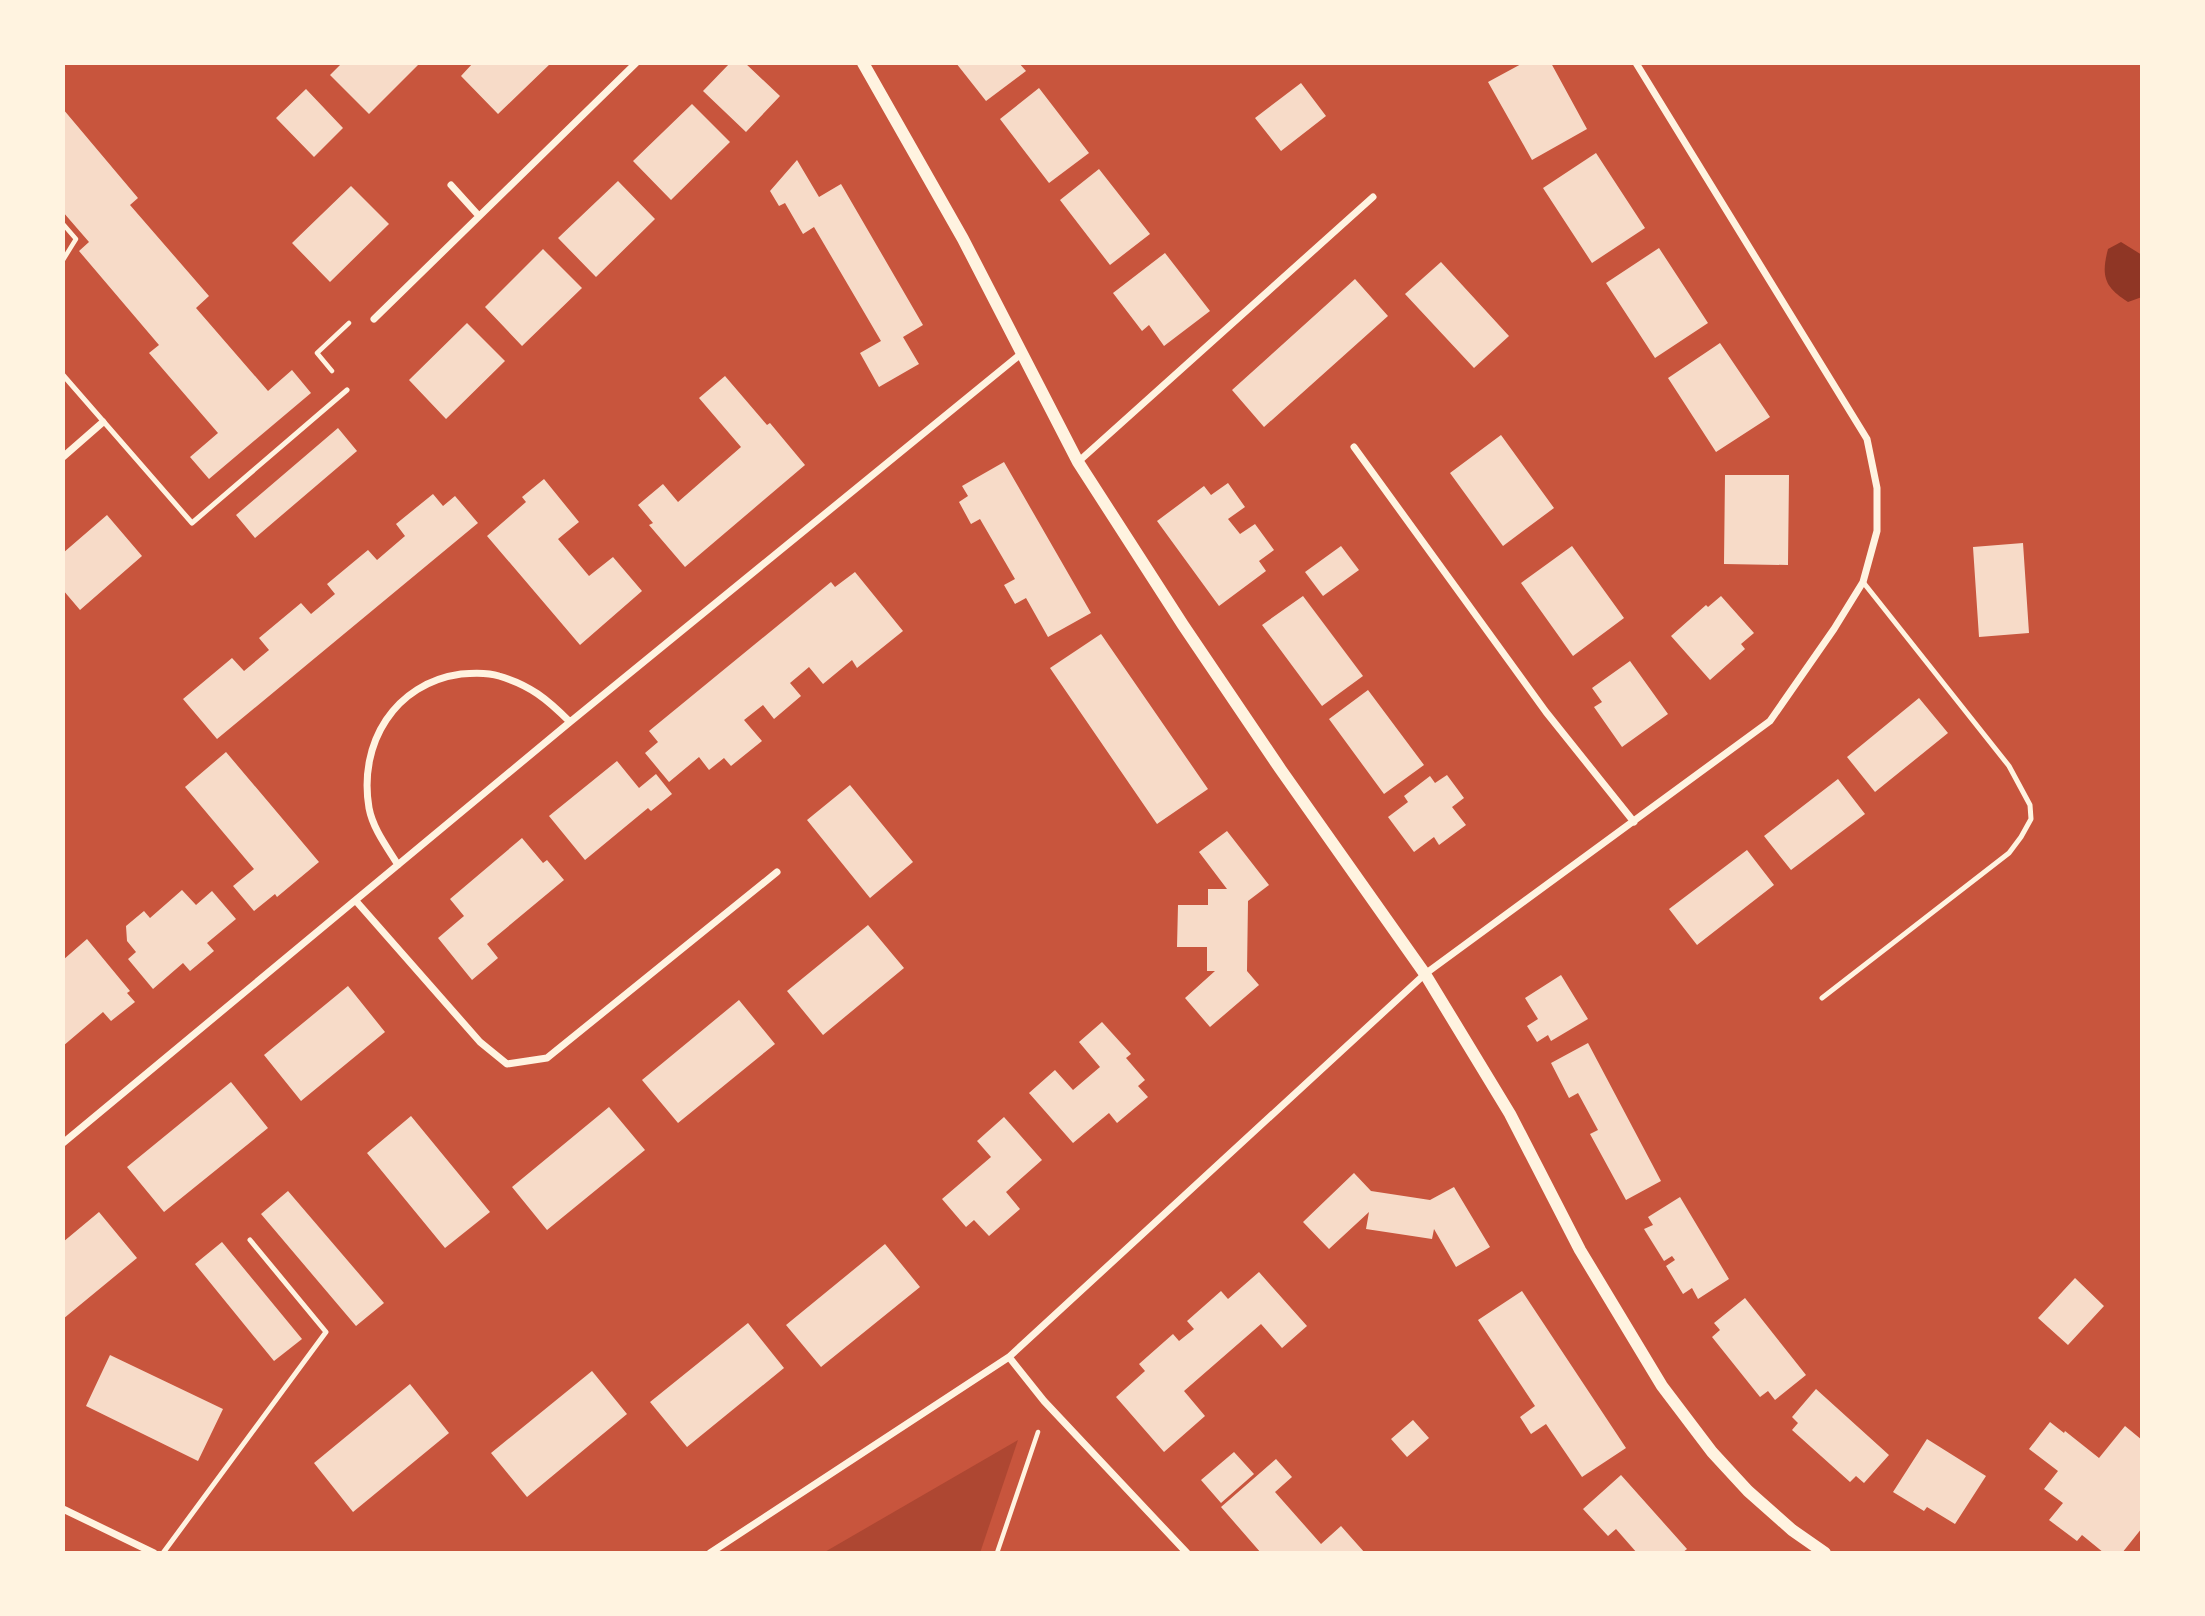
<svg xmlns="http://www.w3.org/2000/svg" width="2205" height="1616" viewBox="0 0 2205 1616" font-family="'Archivo Narrow',sans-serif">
	<rect width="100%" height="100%" fill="#c8553d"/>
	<!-- green -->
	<path fill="#ae4732" d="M1018,1440L980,1553H823Z"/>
	<!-- water -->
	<path fill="#8f3625" d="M2121,242L2142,255V297L2128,302C2104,287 2101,276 2108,249Z"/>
	<!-- building -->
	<path fill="#f7dbc8" d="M342,63H420L369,114L330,75Z
		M473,63H551L498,114L461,76Z
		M730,63H745L780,96L746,132L703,91Z
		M956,63H1019L1026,71L986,101Z
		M1523,63H1551L1587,129L1532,160L1488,82Z
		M1301,83L1326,116L1281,151L1255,118Z
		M1039,88L1089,153L1049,183L1000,119Z
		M306,89L343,128L314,157L276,118Z
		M692,104L730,142L671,200L633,161Z
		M63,109L138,198L130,205L209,296L196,308L268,391L292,370L311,393L209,479L190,457L218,433L149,353L159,345L79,251L89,242L63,212Z
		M1596,153L1645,228L1592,263L1543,188Z
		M797,160L819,197L841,184L923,325L903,337L919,364L879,387L860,353L881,341L814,227L803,234L785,203L779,206L770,191Z
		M1099,169L1150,234L1110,265L1060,200Z
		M618,181L655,219L596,277L558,238Z
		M351,186L389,224L330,282L292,243Z
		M1659,248L1708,323L1655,358L1606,283Z
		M543,249L582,288L522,346L485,307Z
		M1165,253L1210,311L1164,346L1149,325L1142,331L1113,293Z
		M1441,262L1509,336L1474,368L1405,294Z
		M1355,279L1388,316L1264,427L1232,390Z
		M467,323L505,361L446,419L409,380Z
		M1720,343L1770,417L1716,452L1668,378Z
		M725,376L767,425L770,423L805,465L685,567L649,525L653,523L638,505L663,484L678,502L741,447L699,398Z
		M338,428L357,451L255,538L236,515Z
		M1501,435L1554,508L1503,546L1450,473Z
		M1004,462L1091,613L1048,637L1026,598L1015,604L1004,585L1015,579L980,519L971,524L959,502L968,496L962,486Z
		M1725,475H1789L1788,565L1724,564Z
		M544,479L579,522L558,539L589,576L613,557L642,591L580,645L487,536L526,502L522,497Z
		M1228,483L1245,507L1228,519L1240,534L1255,524L1274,550L1259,561L1266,571L1219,606L1157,521L1204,486L1211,495Z
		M433,494L443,506L455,496L478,523L217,739L183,699L232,658L244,671L269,650L259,638L301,603L311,614L335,594L327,584L368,550L377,560L405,536L396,524Z
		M107,515L142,556L80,610L63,590V553Z
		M2023,543L2029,633L1979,637L1973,547Z
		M1341,546L1359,570L1323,596L1305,572Z
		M1572,546L1624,618L1573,656L1521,583Z
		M855,572L903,631L857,668L852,660L823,684L809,667L790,683L801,696L774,719L763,705L744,720L762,741L731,766L724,758L709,770L699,757L669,782L645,753L658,742L649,731L831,582L835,587Z
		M1303,596L1363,676L1322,706L1262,625Z
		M1721,596L1754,633L1741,644L1745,649L1710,680L1671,636L1706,605L1708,607Z
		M1101,634L1208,789L1157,824L1050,668Z
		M1630,661L1668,714L1622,747L1594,707L1602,702L1592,688Z
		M1368,690L1424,765L1384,794L1329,719Z
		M1919,698L1948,733L1875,792L1847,757Z
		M226,752L319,862L277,897L275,894L254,911L233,886L254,869L185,787Z
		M617,761L639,788L656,774L672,794L651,811L648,808L585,860L549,816Z
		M1447,775L1464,798L1452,807L1466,825L1439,845L1434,837L1414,852L1388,817L1408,802L1404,796L1430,776L1435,783Z
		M1838,779L1865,814L1791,870L1764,836Z
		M850,785L913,862L870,898L807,820Z
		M1227,831L1269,885L1248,901L1247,971L1259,985L1210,1027L1185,998L1215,971H1207V947H1177L1178,905H1208V889H1227L1199,852Z
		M522,838L543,863L547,860L564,880L487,944L498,958L472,980L438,938L464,916L450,899Z
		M1747,850L1774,885L1697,945L1669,909Z
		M182,890L196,905L212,891L236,919L207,943L214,951L190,971L183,963L153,989L128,959L136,952L127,941L126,926L144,911L150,918Z
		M868,925L904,968L823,1035L787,991Z
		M87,939L130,991L127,993L135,1002L111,1021L103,1012L63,1046V960Z
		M1561,975L1588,1019L1551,1041L1548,1035L1537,1042L1527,1026L1538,1019L1525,998Z
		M348,986L385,1032L301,1101L264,1055Z
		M739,1000L775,1044L678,1123L642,1080Z
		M1102,1022L1131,1054L1126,1058L1145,1080L1138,1086L1148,1097L1117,1123L1109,1113L1073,1143L1029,1093L1055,1070L1073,1090L1100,1067L1079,1042Z
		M1588,1043L1661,1181L1626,1200L1590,1134L1598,1130L1578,1093L1569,1098L1551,1063Z
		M231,1082L268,1128L164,1212L127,1167Z
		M609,1107L645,1150L547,1230L512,1187Z
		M411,1116L490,1212L445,1248L367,1153Z
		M1004,1117L1042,1160L1006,1192L1020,1209L989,1236L974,1220L966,1227L942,1199L991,1157L977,1141Z
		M1354,1173L1371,1191L1430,1200L1454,1187L1490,1247L1456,1267L1434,1229L1432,1239L1366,1229L1369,1212L1329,1249L1303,1222Z
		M288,1191L384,1303L356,1326L261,1214Z
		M1680,1197L1729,1279L1698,1299L1692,1288L1683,1294L1666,1266L1675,1260L1672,1256L1664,1261L1644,1229L1653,1225L1648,1217Z
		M99,1212L137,1258L63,1319V1242Z
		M222,1242L302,1339L274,1361L195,1264Z
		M885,1244L920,1287L821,1367L786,1325Z
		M1259,1272L1307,1326L1282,1348L1261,1324L1184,1391L1205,1416L1164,1452L1116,1397L1145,1371L1139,1364L1173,1334L1179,1341L1194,1329L1187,1321L1221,1291L1228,1299Z
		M2075,1278L2104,1306L2068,1345L2038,1318Z
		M1522,1291L1626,1448L1582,1477L1546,1424L1531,1434L1520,1417L1535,1406L1478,1320Z
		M1745,1298L1806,1375L1775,1400L1768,1391L1760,1397L1712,1337L1720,1330L1714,1323Z
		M748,1323L784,1368L687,1447L650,1402Z
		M110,1355L223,1409L198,1461L86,1406Z
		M592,1371L627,1414L527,1497L491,1453Z
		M410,1384L449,1433L353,1512L314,1463Z
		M1816,1389L1889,1455L1864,1483L1856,1476L1850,1482L1792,1430L1798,1423L1792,1417Z
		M1413,1420L1429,1438L1407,1457L1391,1439Z
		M2050,1422L2064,1433L2065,1431L2099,1458L2125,1426L2142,1440V1528L2122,1553H2104L2082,1535L2077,1541L2049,1520L2063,1503L2044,1489L2058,1471L2029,1449Z
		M1927,1439L1986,1476L1955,1524L1927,1507L1924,1511L1893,1492Z
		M1234,1452L1254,1474L1221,1503L1201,1480Z
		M1276,1459L1292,1477L1275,1492L1321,1544L1341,1526L1365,1553H1261L1221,1507Z
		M1621,1475L1687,1549L1682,1553H1637L1616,1529L1608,1536L1583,1509Z"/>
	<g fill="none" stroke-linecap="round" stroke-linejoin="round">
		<!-- path -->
		<path stroke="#fff3e0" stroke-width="4.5" d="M63,224L76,239L63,260
			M332,371L317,353L349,323
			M997,1553L1038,1432"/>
		<!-- service -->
		<path stroke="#fff3e0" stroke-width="5" d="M63,375L192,523L347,390
			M1822,998L2009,853L2021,837L2031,819L2030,805L2009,766L1863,582
			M163,1553L326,1332L250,1240"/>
		<!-- minor -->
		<path stroke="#fff3e0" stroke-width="7" d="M451,185L479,216
			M374,319L636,63
			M1354,447L1546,712L1634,822
			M63,457L103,422
			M1078,462L1373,197
			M398,865C387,847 373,829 369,808C358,743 395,683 461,674C473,673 487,672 499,676C530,685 547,699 570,722
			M356,901L480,1042L507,1064L547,1058L777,872
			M63,1143L570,722L1022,353
			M1009,1357L1044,1401L1187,1553
			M63,1509L154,1553
			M710,1553L1009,1357L1425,974L1770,721L1834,629L1863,582L1877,531V488L1867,439L1636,63"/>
		<!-- tertiary -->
		<path stroke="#fff3e0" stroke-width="12" d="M863,63L963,239L1078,462L1183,625L1281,770L1425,974L1510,1114L1580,1250L1662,1386L1712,1452L1748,1491L1792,1530L1825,1553"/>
	</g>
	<!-- border -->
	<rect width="2205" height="1616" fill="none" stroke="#fff3e0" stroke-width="130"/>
</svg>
